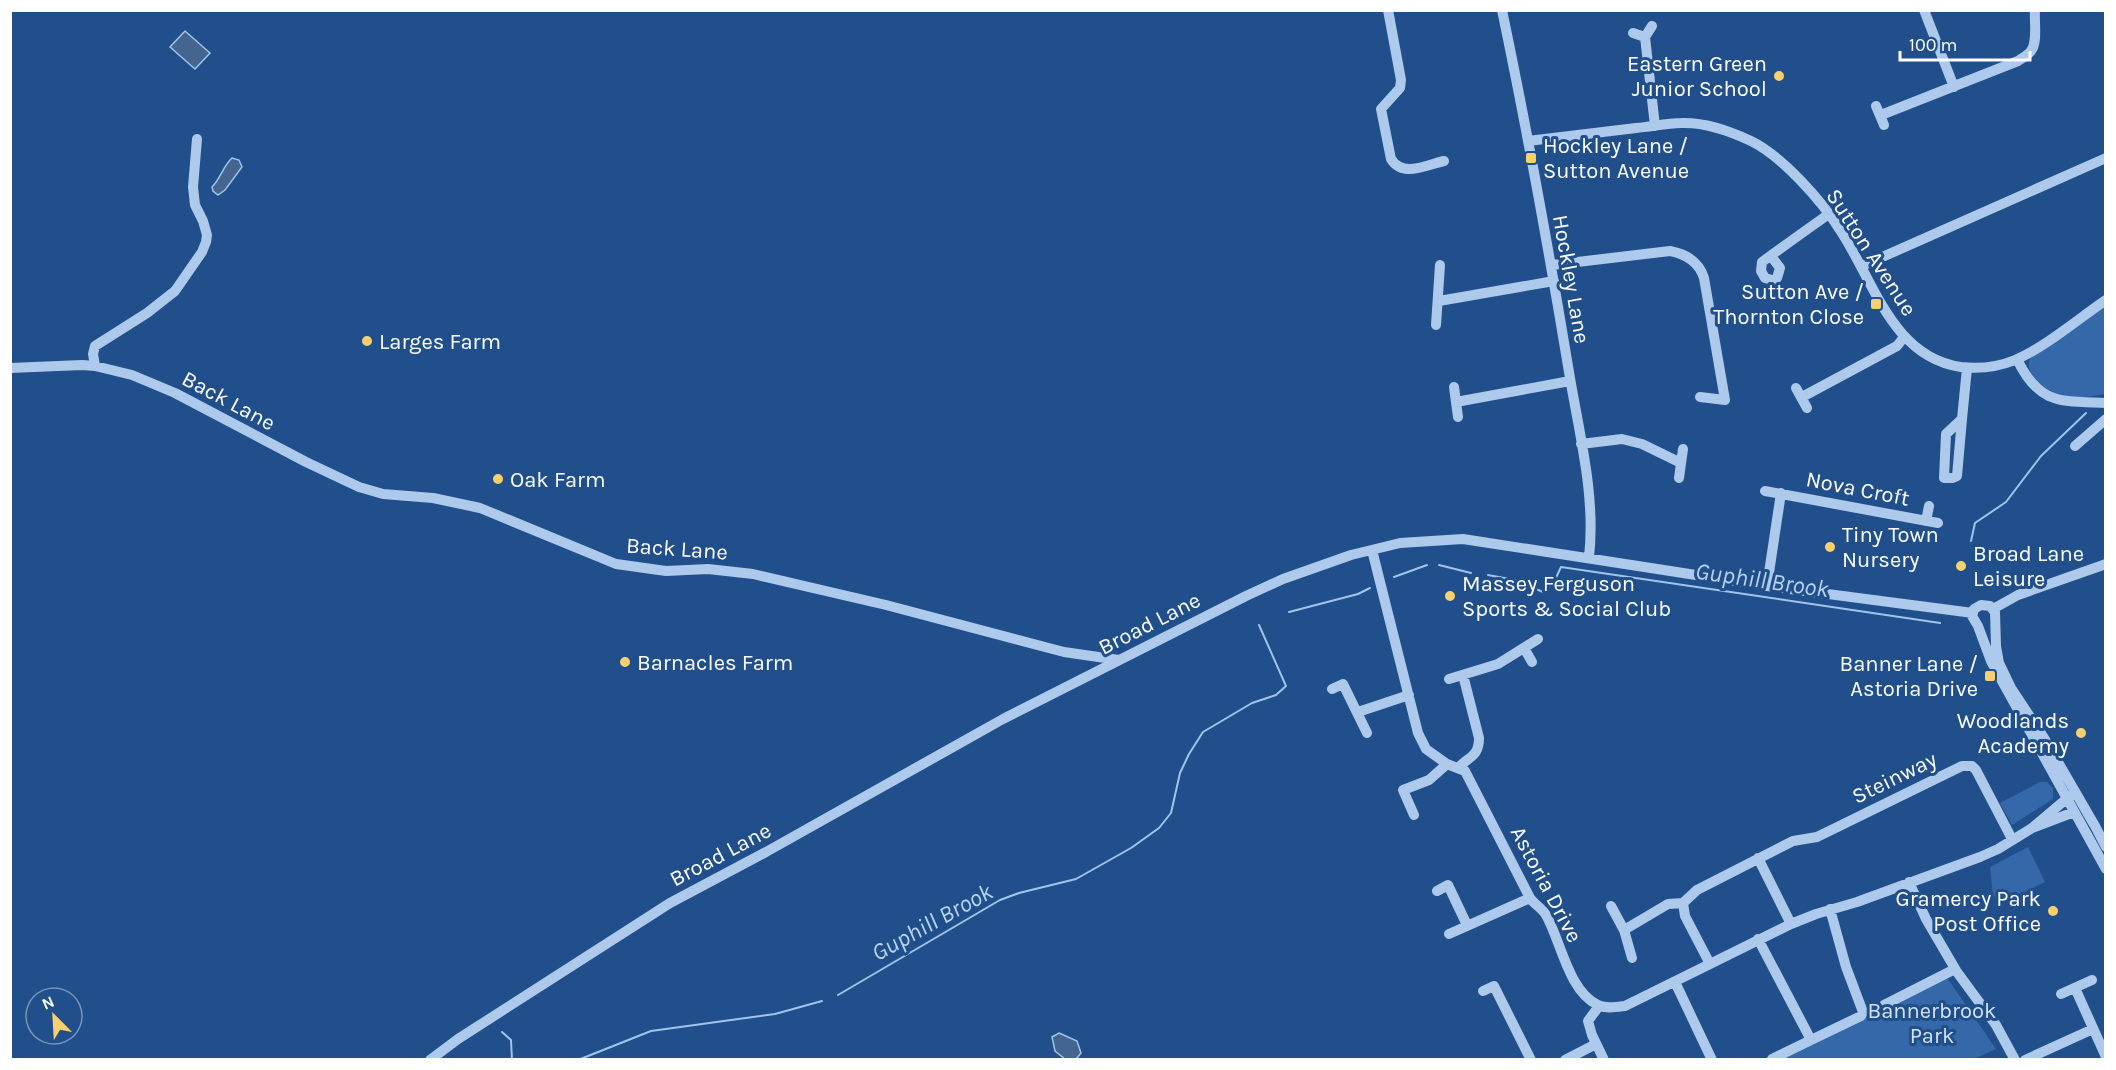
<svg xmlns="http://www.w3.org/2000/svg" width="2116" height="1070" viewBox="0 0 2116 1070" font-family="Karla,sans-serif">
	<rect width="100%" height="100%" fill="#204f8b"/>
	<!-- green -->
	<path fill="#3468a8" d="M2105,307V394C2080,399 2049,402 2033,376C2028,368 2027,363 2032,355Z
		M2040,782H2047L2053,788V799L2012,825L2000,803Z
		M2028,847L2045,882L2000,904L1993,895L1990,867Z
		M1946,976L1996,1049L1974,1059L1775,1060Z"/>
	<!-- water -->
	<path fill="#446590" stroke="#a1c4ed" stroke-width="1.5" d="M185,31L210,53L195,69L170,47Z
		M232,158L239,160L242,167L225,190L218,195L213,191L212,187C221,178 223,166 232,158Z
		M1059,1033L1077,1041L1081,1053L1076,1059H1065L1055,1051L1052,1037Z"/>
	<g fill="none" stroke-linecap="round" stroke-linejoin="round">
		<!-- stream -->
		<path stroke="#a1c4ed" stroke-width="2" d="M1971,541L1975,523L2006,502L2041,456L2086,413
			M1439,565L1471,573
			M1488,575L1515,580L1543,592L1554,582L1561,567L1940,623
			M1394,577L1427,565
			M1289,612L1358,594L1370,588
			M838,995L1000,900L1019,893L1076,879L1131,848L1159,828L1171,813L1180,773L1189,754L1203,732L1252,703L1276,695L1286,686L1259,625
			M502,1032L511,1040L512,1060
			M578,1060L651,1031L775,1014L822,1001"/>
		<!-- minor -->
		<path stroke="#adc9eb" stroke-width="10" d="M1388,10L1401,80L1400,88L1381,109L1391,159C1403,178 1426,165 1444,161
			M1502,10C1527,130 1549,251 1569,372C1579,433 1596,496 1589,557
			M1924,10L1954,87
			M1633,33L1645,37L1652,26
			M1645,37L1655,126
			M1876,106L1884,125
			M1881,115L2018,61C2022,58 2028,55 2031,51C2038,42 2034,22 2035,10
			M1528,141C1564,137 1600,132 1636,128C1651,127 1666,123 1681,123C1705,122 1730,131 1751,141C1782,156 1822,201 1840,230C1874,281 1892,357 1961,367C1979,369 1998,367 2015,360C2044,348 2078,319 2106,300
			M1771,256L1780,268L1777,278L1772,280L1765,278L1761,271L1762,262C1784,246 1806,230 1829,214
			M1552,265L1670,251C1686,254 1699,262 1704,278L1725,400L1700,397
			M1862,266L2106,158
			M1439,301L1554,281
			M1436,325L1440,265
			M2017,359C2039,405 2060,401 2106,403
			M95,366L93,354L95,346L147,313L175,291L202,252L206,242L207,235L203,221L195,205L193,187L197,139
			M10,368L82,365L95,366L132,375L175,393L306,462L359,487L383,494L433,498L480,508L616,564L666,571L708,569L753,574L886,605L1064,652L1119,660
			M1454,387L1458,417
			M1796,388L1807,408
			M1802,397L1897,346L1904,337
			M1456,402L1570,381
			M1962,419L1957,476L1952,478H1944L1946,434L1962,419L1967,368
			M1581,444L1622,439L1642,444L1681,463
			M2075,446L2106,419
			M1679,478L1683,449
			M1765,491L1938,523
			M1926,521L1929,506
			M1372,550L1418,733L1426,749L1447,764L1465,771L1530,898C1535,905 1542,908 1546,915C1561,941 1568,991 1598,1005C1606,1009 1617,1007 1625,1006L1791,924L1816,914L1857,902L1980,857L1998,849L2032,828
			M1767,586L1781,493
			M1993,609L2018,595L2106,564
			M1524,648L1532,662
			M1449,679L1498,664L1538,639
			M1332,689L1343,684L1367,733
			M1358,712L1409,695
			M1459,767C1470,756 1479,756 1479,738L1463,675
			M2071,795L2032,828L2074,812
			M1414,815L1403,790L1429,780L1447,764
			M2106,847L2095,826L2044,738L2011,688L1999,663L1996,646L1995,612L1990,606L1981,605L1974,609L1972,616L1978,626L1991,661L2106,869
			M1758,858L1791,924
			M1909,882L1926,919L1957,972L1996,1025L2015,1060
			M1437,891L1448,885L1467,925
			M1611,906L1624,930L1632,958
			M1624,930L1668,904L1683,903
			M1449,934L1530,898
			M1758,939L1811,1040L1861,1016L1863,1012L1846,967L1830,909
			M1710,964L1685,916L1683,903L1697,890L1793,841L1817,837L1962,766H1972L1976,770L2012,839
			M1675,982L1712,1060
			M2075,988L2106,1057
			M1483,991L1494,986L1531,1060
			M2061,994L2092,980
			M1884,1005L1955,969
			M1599,1006L1588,1021L1592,1035L1604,1060
			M1772,1059L1811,1040
			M430,1060L458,1039L670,903L766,852L1003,719L1246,596L1283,579L1351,555L1400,543L1463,539L1767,586L1973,613
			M1565,1060L1596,1044
			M2025,1060L2093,1029"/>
	</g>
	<!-- markers -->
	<g fill="#f8d16e" stroke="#204f8b" stroke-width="2">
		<circle cx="1779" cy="76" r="6"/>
		<rect x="1525" y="152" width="12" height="12" rx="3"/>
		<rect x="1870" y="298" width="12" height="12" rx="3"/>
		<circle cx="367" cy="341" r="6"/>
		<circle cx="498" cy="479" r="6"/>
		<circle cx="1830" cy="547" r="6"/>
		<circle cx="1961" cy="566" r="6"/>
		<circle cx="1450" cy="596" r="6"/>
		<circle cx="625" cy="662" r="6"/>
		<rect x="1984" y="670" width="12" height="12" rx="3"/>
		<circle cx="2081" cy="733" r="6"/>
		<circle cx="2053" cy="911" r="6"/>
	</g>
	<g text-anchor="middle" stroke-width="6" stroke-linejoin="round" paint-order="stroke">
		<!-- poi labels -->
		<g font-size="22" fill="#fff" stroke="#204f8b" text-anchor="start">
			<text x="1767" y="71" text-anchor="end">Eastern Green<tspan x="1767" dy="25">Junior School</tspan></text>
			<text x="1543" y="153">Hockley Lane /<tspan x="1543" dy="25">Sutton Avenue</tspan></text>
			<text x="1864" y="299" text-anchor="end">Sutton Ave /<tspan x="1864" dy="25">Thornton Close</tspan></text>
			<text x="379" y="349">Larges Farm</text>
			<text x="510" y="487">Oak Farm</text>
			<text x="1842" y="542">Tiny Town<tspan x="1842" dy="25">Nursery</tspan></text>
			<text x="1973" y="561">Broad Lane<tspan x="1973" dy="25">Leisure</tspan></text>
			<text x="1462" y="591">Massey Ferguson<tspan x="1462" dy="25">Sports &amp; Social Club</tspan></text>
			<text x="637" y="670">Barnacles Farm</text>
			<text x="1978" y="671" text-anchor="end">Banner Lane /<tspan x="1978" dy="25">Astoria Drive</tspan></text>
			<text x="2069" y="728" text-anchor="end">Woodlands<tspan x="2069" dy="25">Academy</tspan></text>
			<text x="2041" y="906" text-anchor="end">Gramercy Park<tspan x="2041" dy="25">Post Office</tspan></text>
		</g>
		<!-- street labels -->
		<g font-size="22" fill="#fff" stroke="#204f8b">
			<text transform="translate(1872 252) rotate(57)" y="8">Sutton Avenue</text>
			<text transform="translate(1572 279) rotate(80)" y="8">Hockley Lane</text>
			<text transform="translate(229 400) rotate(28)" y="8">Back Lane</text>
			<text transform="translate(1858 488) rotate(11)" y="8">Nova Croft</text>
			<text transform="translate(677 548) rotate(4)" y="8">Back Lane</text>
			<text transform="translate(1149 623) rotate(-27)" y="8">Broad Lane</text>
			<text transform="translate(1894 777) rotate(-26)" y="8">Steinway</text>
			<text transform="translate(720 854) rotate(-28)" y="8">Broad Lane</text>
			<text transform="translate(1547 884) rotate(62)" y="8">Astoria Drive</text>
		</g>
		<!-- park labels -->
		<g font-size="22" fill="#d2e3f8" stroke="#204f8b">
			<text x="1932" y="1018">Bannerbrook<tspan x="1932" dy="25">Park</tspan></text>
		</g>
		<!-- water labels -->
		<g font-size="24" font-style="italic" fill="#b9d3f2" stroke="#204f8b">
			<text transform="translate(1762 580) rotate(8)" y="8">Guphill Brook</text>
			<text transform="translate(932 922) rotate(-29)" y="8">Guphill Brook</text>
		</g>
	</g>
	<!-- border -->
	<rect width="2116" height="1070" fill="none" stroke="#ffffff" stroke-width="24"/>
	<!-- north arrow -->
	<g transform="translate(54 1016) rotate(336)"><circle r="28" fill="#204f8b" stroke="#7995b9" stroke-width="1.5"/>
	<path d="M0-4.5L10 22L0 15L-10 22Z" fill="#f8d16e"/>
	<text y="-9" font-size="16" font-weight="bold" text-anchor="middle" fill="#ffffff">N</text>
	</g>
	<!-- scale -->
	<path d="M1900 51v9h130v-9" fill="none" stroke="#ffffff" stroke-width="3"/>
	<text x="1909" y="51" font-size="18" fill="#ffffff" stroke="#204f8b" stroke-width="4.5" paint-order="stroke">100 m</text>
</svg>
